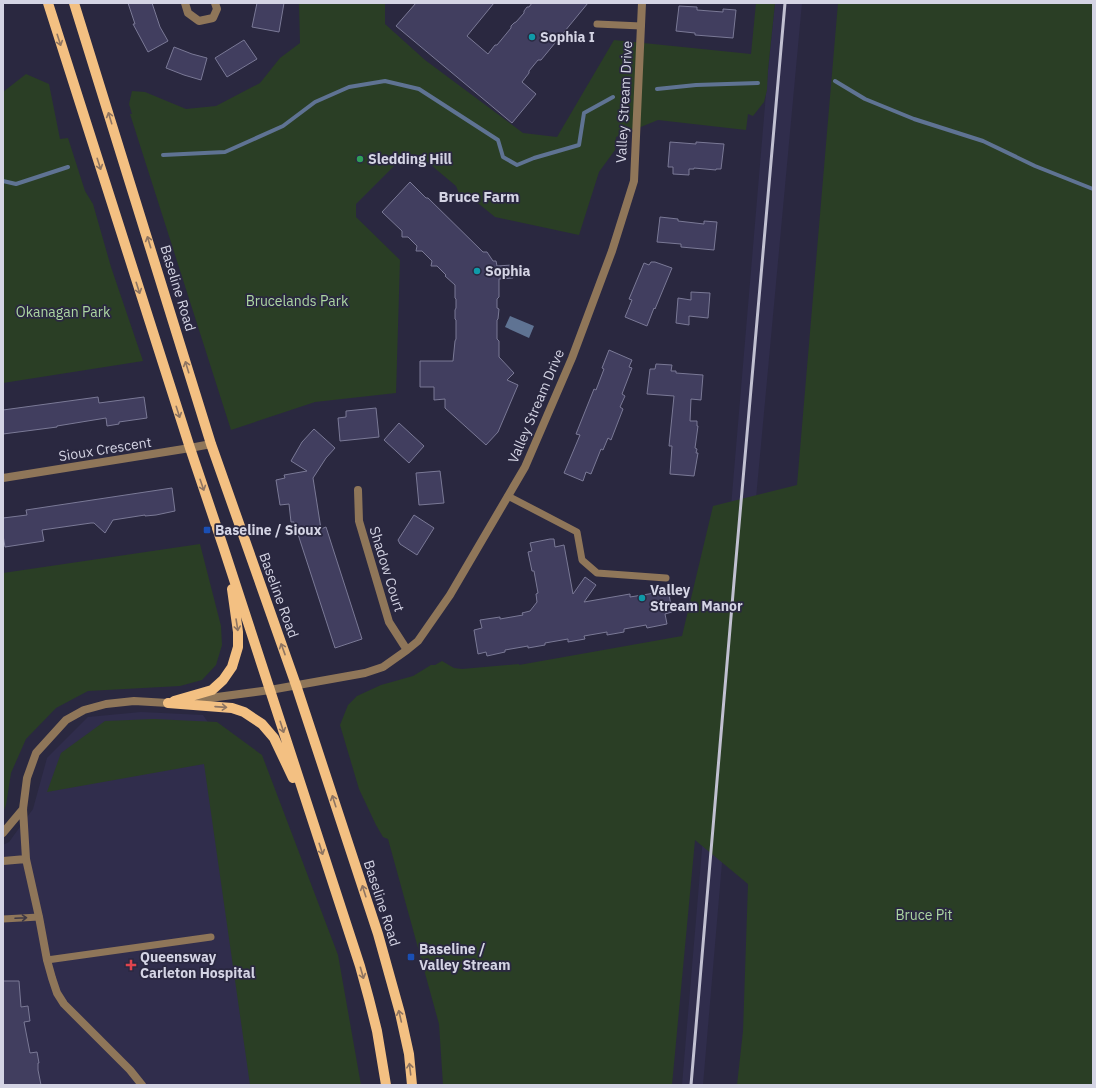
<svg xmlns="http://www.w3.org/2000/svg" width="1096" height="1088" viewBox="0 0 1096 1088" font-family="'IBM Plex Sans',sans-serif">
	<rect width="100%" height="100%" fill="#2a2840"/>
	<!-- built -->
	<path fill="#302d4c" d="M775,3H802L762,434L723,851L703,1085H682L768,70Z
		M141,712L203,715L228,751L277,1085H3V845L9,842L33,809L47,758L88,717Z"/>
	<!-- green -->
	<path fill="#2a3e25" d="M299,3H385V24L425,60L523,133L557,137L614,40L751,54L756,3H775L768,70L767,90L764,102L753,116L748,114L746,130L658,120L616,137L615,150L599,172L579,235L495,217L479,204L460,196L456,186L419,155H405L356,204V217L400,260L396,393L315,402L231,430L130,114H132L129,104L132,91L145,92L186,109L216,106L260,83L280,58L300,43Z
		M838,3H1093V1085H737L743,1031L748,884L695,840L672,1085H443L439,1024L388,839L383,837L376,825L359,789L340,725L348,705L357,696L381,685L413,676L431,665H435L442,661L454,668L462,669L519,664V665L682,636L713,506L797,485Z
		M26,74L49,84L60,139L68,138L85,191L93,204L111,267L143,361L3,383V92Z
		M200,544L221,626L222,645L216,665L202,680L180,686L88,691L56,708L26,739L11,773L6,805L3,812V573Z
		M154,719L217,722L262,755L338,955L361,1085H250L204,764L47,792L61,753L105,721Z"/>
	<!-- water -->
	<path fill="#5f7393" d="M510,316L534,326L529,338L505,327Z"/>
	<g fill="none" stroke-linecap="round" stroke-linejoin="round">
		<!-- stream -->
		<path stroke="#5f7393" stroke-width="4" d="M835,81L865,99L914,119L983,141L1035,166L1093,189
			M657,89L696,85L758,83
			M163,155L225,152L283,126L315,102L349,87L385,81L419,89L498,140L503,157L517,165L534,158L579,145L584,113L613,97
			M3,181L16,184L68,167"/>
	</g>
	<!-- building -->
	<path fill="#413e5f" stroke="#7a7996" d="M128,3H152L160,27L168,41L148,52L133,24H135Z
		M257,3H284L279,32L252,27Z
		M416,3H494L467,36L488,54L495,45H497L511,28V26L514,23L516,22L524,13V11L527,7H529L532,3H588L541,60H538L529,71V73L522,82L536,94L512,123L396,26Z
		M679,6L697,7V10L723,12V9L736,10L733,38L695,35V33L676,31Z
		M244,40L257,59L227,77L215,58Z
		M174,47L192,54L207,58L201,80L184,75L166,68Z
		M670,142L696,144V142L724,144L721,169H716V170L694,168V169H689V175L673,174V167H668Z
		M410,182L426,198H428L483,252H487L493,261H496L497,266L512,265L513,278L499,279V297L497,299V308L499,309L498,319L497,320V339L499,341V357L514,373L507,380L518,385L498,432L486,445L445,408V399L434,400V387H420V361H453L455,341L456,339V320L455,319V310L456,308V299L455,298V285L445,276L446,275L437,266H431L432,261L422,251H416L417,246L408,237H402V231L382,212Z
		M660,217L678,219V221L704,224V221L717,222L714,250L681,247V244L657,242Z
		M651,262H655L672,268L655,309L654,308L647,326L625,317L632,300L629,299L644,263L649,265Z
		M691,292L710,293L708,318L689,316V325L676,323L678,298L691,300Z
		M609,350L632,360L629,367L632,368L622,394L625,396L620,407L623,409L611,440L608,438L603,450L601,449L591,474L586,472L583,481L564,473L580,435L576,434L594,389L596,390L604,369L602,368Z
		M656,364L672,365L671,371H676V373L703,375L701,400L691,399L690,421H697V426H698L695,448L697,449L696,453H698L694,476L670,474L672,446H669L674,396L647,394L650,369H655Z
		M98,397L99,403L144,397L147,418L119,422V424L107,426L106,418L57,426V427L3,434V410Z
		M376,408L379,437L340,441L338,418L346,417V411Z
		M399,423L424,446L409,463L384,440Z
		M314,429L335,448L326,458L313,478L321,529L326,527L362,639L335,648L294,522H291L289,504L280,505L276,480L285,478L284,475L307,471L291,461L302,442Z
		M440,471L444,503L419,505L416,473Z
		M172,488L175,511L156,515L145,516V515L113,520L105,533L94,523H91L42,530L44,541L5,547L3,535V518L27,515L26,510Z
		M414,515L434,528L417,555L400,544L398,540Z
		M550,539H554L555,547L564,545L573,594L585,577L596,585L584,602L630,594V597L661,592V595L669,594L672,612L665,614L667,624L647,628L646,625L624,629V632L607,635V632L584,636L585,639L568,642V639L545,643V645L528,648V646L505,650V652L487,656L486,652L478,654L474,630L482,628L480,620L500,617V619L523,615L522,613L530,611L537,602L536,594L538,593L534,571H532L528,552L532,551L530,543Z
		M3,981H19L21,1007L28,1006L30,1021L24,1022L30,1053L37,1052L39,1063H38V1070L41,1085H3Z"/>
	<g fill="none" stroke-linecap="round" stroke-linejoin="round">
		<!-- lane -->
		<path stroke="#8f7659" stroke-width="7" d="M597,24L641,26
			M508,496L577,532L582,560L597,573L666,578
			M3,919L39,917
			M47,960L211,937"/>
		<!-- street -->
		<path stroke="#8f7659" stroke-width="8" d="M185,3L188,13L199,21L213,18L217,9L215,3
			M3,478L190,448L211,444
			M358,490L359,521L389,622L407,650
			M187,701L270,690L365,673L383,667L407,650L418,641L450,595L525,467L572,358L612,251L634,181L642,3
			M3,833L23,809
			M3,861L26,859
			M142,1085L130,1070L64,1004L57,993L52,978L47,960L39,917L26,859L23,809L27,778L36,753L66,720L84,710L106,704L134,701L168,703L174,702"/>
		<!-- primary -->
		<path stroke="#f3c082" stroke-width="10" d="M48,3L190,448L223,546L360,966L369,999L377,1031L386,1085
			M74,3L211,444L296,685L378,934L400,1013L409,1054L412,1085
			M174,701L212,690L223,680L232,667L238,647V632L232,589
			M168,703L232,708L244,712L262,724L274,738L293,778"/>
		<!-- rail -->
		<path stroke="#c1c0d1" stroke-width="3" d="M691,1085C722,724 752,364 785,3"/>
	</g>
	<!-- one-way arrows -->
	<defs><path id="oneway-shaft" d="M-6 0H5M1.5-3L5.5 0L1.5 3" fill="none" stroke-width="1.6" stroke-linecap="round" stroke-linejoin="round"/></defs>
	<g stroke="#8e7461">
		<use href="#oneway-shaft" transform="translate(59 40) rotate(72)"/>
		<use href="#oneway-shaft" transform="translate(110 118) rotate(-107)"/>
		<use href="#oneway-shaft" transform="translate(99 164) rotate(72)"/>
		<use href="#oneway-shaft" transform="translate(149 242) rotate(-107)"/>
		<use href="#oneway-shaft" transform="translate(138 288) rotate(72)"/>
		<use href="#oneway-shaft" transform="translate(187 367) rotate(-107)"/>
		<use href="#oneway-shaft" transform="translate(178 412) rotate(72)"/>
		<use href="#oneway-shaft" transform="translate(202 485) rotate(71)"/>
		<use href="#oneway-shaft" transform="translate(237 625) rotate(81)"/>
		<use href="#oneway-shaft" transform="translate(283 649) rotate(-110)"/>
		<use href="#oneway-shaft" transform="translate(221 707) rotate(4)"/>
		<use href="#oneway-shaft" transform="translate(282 727) rotate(72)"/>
		<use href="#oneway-shaft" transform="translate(334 801) rotate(-108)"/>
		<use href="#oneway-shaft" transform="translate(321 849) rotate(72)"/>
		<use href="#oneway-shaft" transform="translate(364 891) rotate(-108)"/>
		<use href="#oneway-shaft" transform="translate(362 973) rotate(74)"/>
		<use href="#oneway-shaft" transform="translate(400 1016) rotate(-103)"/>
		<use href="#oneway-shaft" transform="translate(410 1069) rotate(-97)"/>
	</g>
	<use stroke="#3e3845" href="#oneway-shaft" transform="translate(21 918) rotate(-3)"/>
	<!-- markers -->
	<g fill="#0f9aa8" stroke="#2a2840" stroke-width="1.5">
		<circle cx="532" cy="37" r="4"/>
		<circle cx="477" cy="271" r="4"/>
		<circle cx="642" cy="598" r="4"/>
	</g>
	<circle fill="#2e9e5b" stroke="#2a2840" stroke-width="1.5" cx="360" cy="159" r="4"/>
	<g fill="#1a4fb4" stroke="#2a2840" stroke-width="1.5">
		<rect x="203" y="526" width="8" height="8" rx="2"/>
		<rect x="407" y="953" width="8" height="8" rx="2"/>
	</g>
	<path fill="#e0444e" stroke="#2a2840" stroke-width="1.5" d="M129 959h4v4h4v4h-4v4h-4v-4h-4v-4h4z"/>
	<g text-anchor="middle" stroke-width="3.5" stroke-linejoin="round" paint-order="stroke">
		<!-- poi labels -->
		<g font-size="14" font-weight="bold" fill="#d4d4e4" stroke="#2a2840" text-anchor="start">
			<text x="540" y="42">Sophia I</text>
			<text x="368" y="164">Sledding Hill</text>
			<text x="485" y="276">Sophia</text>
			<text x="215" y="535">Baseline / Sioux</text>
			<text x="650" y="595">Valley<tspan x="650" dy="16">Stream Manor</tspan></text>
			<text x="419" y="954">Baseline /<tspan x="419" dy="16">Valley Stream</tspan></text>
			<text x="140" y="962">Queensway<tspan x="140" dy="16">Carleton Hospital</tspan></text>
		</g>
		<!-- street labels -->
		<g font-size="14" fill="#d4d4e4" stroke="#2a2840">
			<text transform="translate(624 102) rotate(-87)" y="5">Valley Stream Drive</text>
			<text transform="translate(178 288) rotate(73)" y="5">Baseline Road</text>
			<text transform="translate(536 406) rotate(-67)" y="5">Valley Stream Drive</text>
			<text transform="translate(105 449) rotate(-9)" y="5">Sioux Crescent</text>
			<text transform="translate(387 569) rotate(73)" y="5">Shadow Court</text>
			<text transform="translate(279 595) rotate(70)" y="5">Baseline Road</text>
			<text transform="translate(382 903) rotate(72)" y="5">Baseline Road</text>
		</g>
		<!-- park labels -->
		<g font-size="14" fill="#acd6a1" stroke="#2a2840">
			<text x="297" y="306">Brucelands Park</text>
			<text x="63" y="317">Okanagan Park</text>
			<text x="924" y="920">Bruce Pit</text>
		</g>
		<!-- neighbourhood labels -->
		<g font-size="15" font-weight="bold" fill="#d4d4e4" stroke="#2a2840">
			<text x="479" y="202">Bruce Farm</text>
		</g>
	</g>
	<!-- border -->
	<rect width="1096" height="1088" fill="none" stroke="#d4d4e4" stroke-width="8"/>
</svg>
